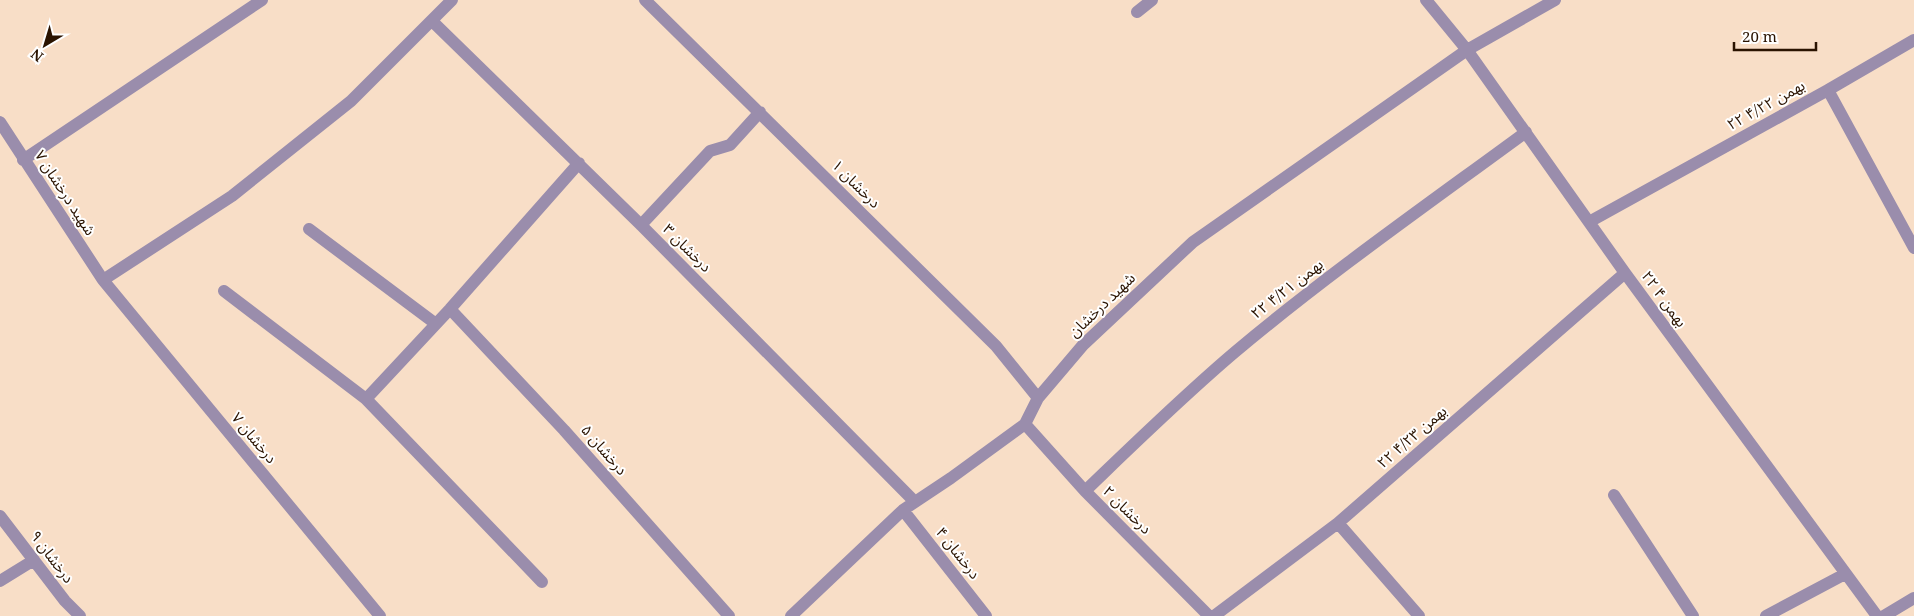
<svg xmlns="http://www.w3.org/2000/svg" width="1914" height="616" viewBox="0 0 1914 616" font-family="'Noto Serif','Noto Sans Arabic',serif">
	<rect width="100%" height="100%" fill="#f8dec7"/>
	<g fill="none" stroke-linecap="round" stroke-linejoin="round">
		<!-- minor -->
		<path stroke="#9a8dac" stroke-width="12" d="M645,0L996,346L1038,398
			M1426,0L1467,50L1625,273L1877,616
			M1137,12L1152,0
			M432,21L641,225L915,502
			M1828,90L1914,40
			M0,122L103,280L380,616
			M23,160L262,0
			M1589,222L1828,90L1914,248
			M641,225L710,151L730,145L760,112
			M309,229L436,324
			M103,280L232,196L351,101L452,0
			M224,291L366,399L542,582
			M450,309L564,430L729,616
			M366,399L450,309L579,163
			M1025,424L1085,491L1209,616
			M1085,491C1134,444 1183,396 1235,352C1328,274 1428,204 1526,132
			M1614,495L1693,616
			M903,510L986,616
			M0,516L65,601L80,616
			M1338,523L1419,616
			M0,581L34,560
			M791,616L903,510L951,478L1025,424L1038,398L1083,345L1193,242L1467,50L1555,0
			M1214,616L1338,523L1625,273
			M1766,616L1845,574
			M1884,616L1914,598"/>
	</g>
	<g text-anchor="middle" stroke-width="4" stroke-linejoin="round" paint-order="stroke">
		<!-- street labels -->
		<g font-size="15" fill="#2a1300" stroke="#fff">
			<text transform="translate(1766 105) rotate(-29)" y="5">۲۲ بهمن ۴/۲۲</text>
			<text transform="translate(856 184) rotate(45)" y="5">درخشان ۱</text>
			<text transform="translate(65 193) rotate(57)" y="5">شهید درخشان ۷</text>
			<text transform="translate(687 248) rotate(45)" y="5">درخشان ۳</text>
			<text transform="translate(1287 289) rotate(-38)" y="5">۲۲ بهمن ۴/۲۱</text>
			<text transform="translate(1664 299) rotate(54)" y="5">۲۲ بهمن ۴</text>
			<text transform="translate(1102 305) rotate(-44)" y="5">شهید درخشان</text>
			<text transform="translate(1412 437) rotate(-41)" y="5">۲۲ بهمن ۴/۲۳</text>
			<text transform="translate(254 438) rotate(50)" y="5">درخشان ۷</text>
			<text transform="translate(604 450) rotate(49)" y="5">درخشان ۵</text>
			<text transform="translate(1127 510) rotate(45)" y="5">درخشان ۲</text>
			<text transform="translate(958 553) rotate(52)" y="5">درخشان ۴</text>
			<text transform="translate(52 557) rotate(53)" y="5">درخشان ۹</text>
		</g>
	</g>
	<!-- north arrow -->
	<g transform="translate(45 45) rotate(218)" stroke="#ffffff" stroke-width="4" paint-order="stroke">
	<path d="M0-4L9 19L0 12L-9 19Z" fill="#2a1300"/>
	<text y="-8" font-size="14" font-weight="bold" text-anchor="middle" fill="#2a1300">N</text>
	</g>
	<!-- scale -->
	<path d="M1734 42v8h82v-8" fill="none" stroke="#2a1300" stroke-width="2.5"/>
	<text x="1742" y="42" font-size="15" fill="#2a1300" stroke="#ffffff" stroke-width="4" paint-order="stroke">20 m</text>
</svg>
